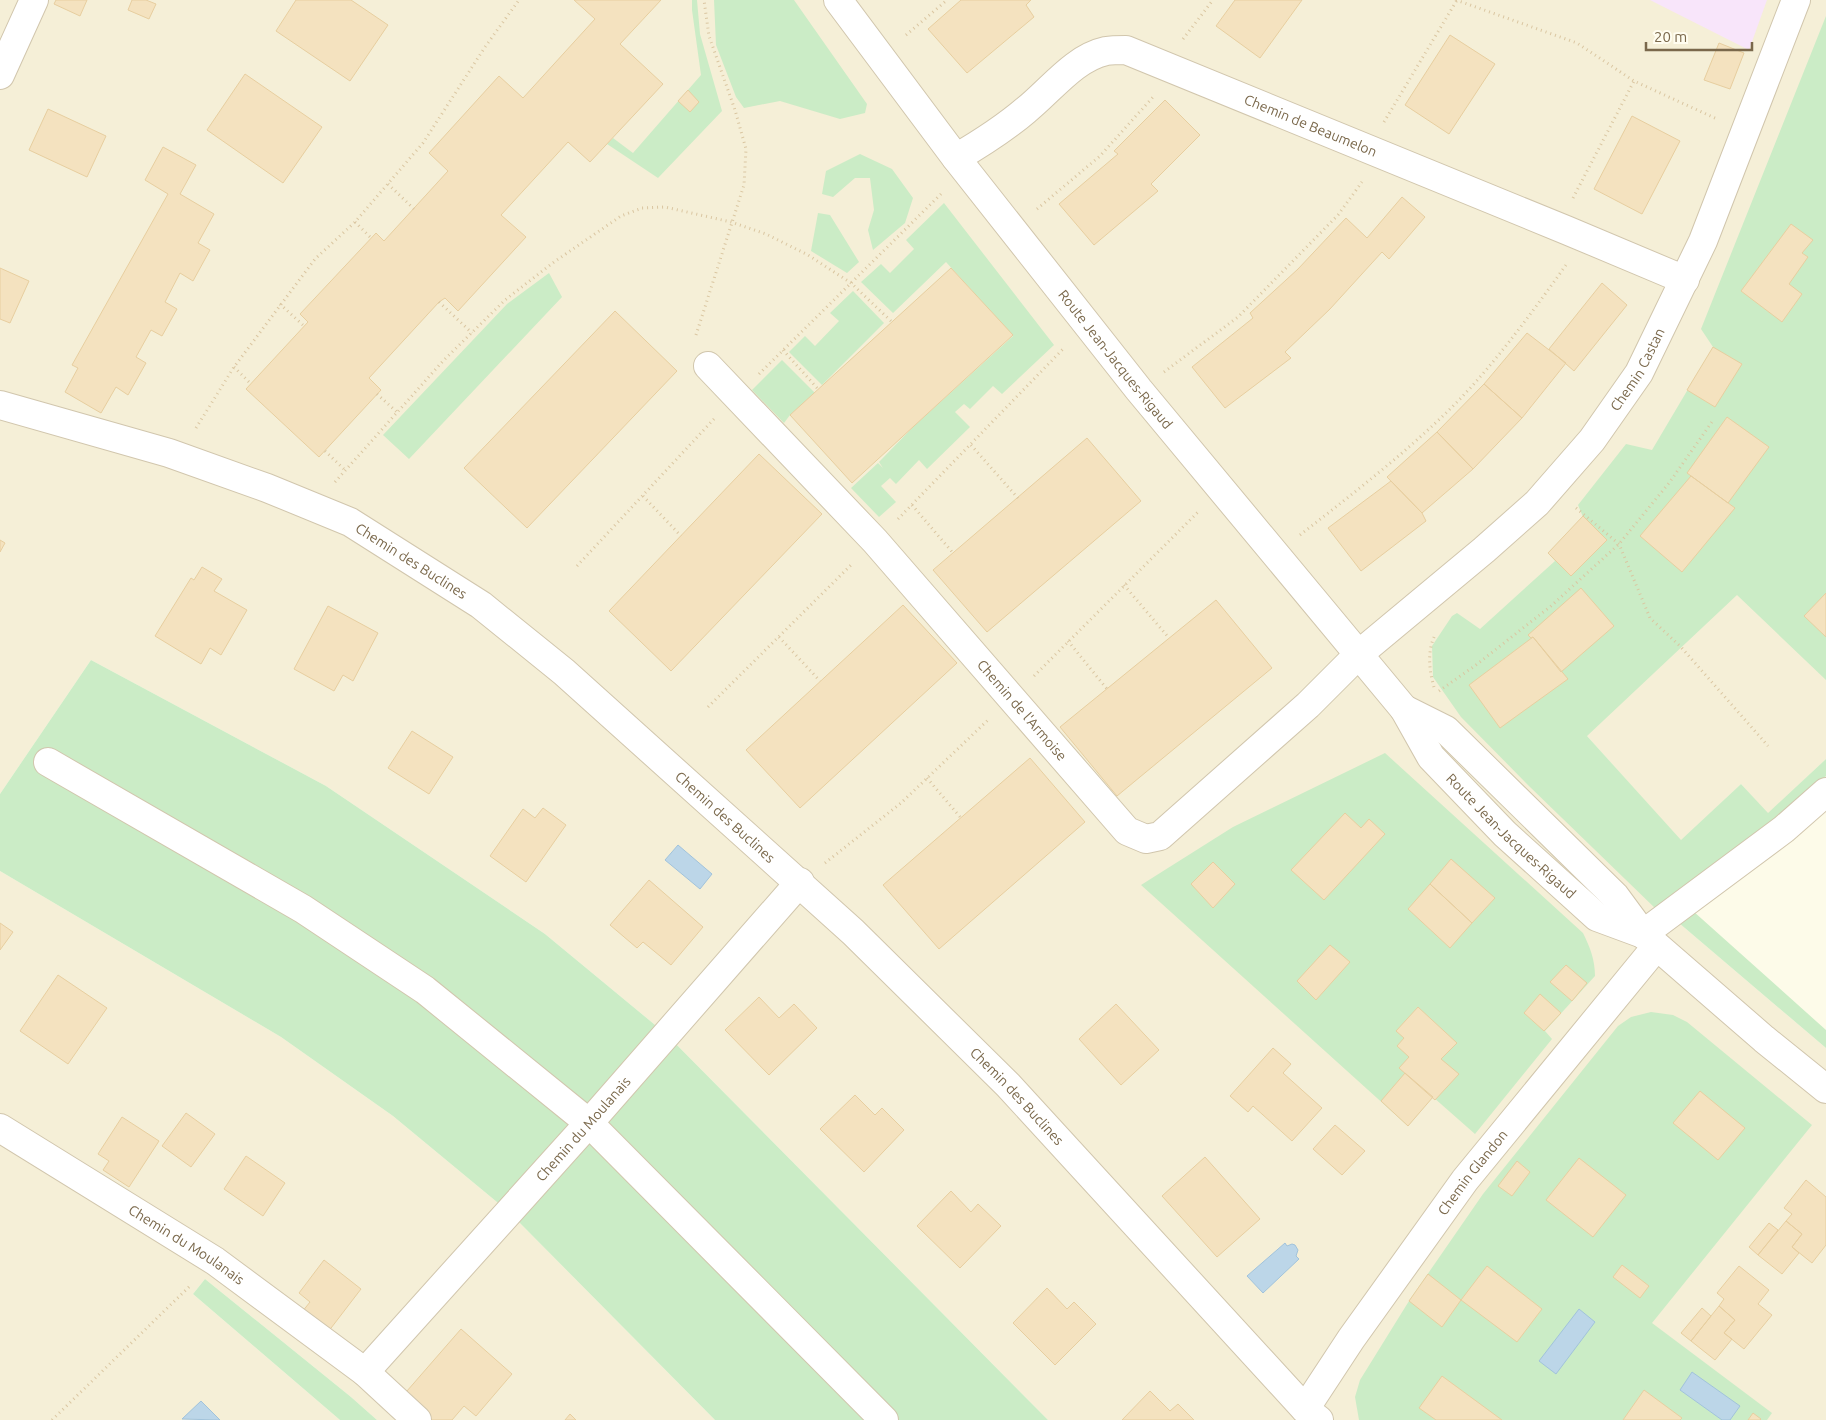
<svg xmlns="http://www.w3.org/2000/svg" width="1826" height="1420" viewBox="0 0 1826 1420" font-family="Ubuntu,sans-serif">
	<rect width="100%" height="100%" fill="#fdfbe9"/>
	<!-- residential -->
	<path fill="#f5efd7" d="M0,0H1826V759L1768,814L1741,784L1681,841L1587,736L1657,910L1772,826L1826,776V808L1679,923L1826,1048V1420H1048L666,1034L545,934L326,786L91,660L0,794Z
		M0,871L281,1037L393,1116L509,1212L715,1420H377L351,1397L205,1279L193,1294L340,1420H0Z"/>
	<!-- education -->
	<path fill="#f8e5fa" d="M1650,0H1767L1749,50Z"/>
	<!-- green -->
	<path fill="#cbecc6" d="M692,0H697L700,34L722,111L658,178L607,144L613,138L633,153L701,75L692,10Z
		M714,0H794L867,104L865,113L840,119L780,101L744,108L736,97L716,45Z
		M1826,16V680L1737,595L1587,736L1681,840L1741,784L1768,813L1826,759V776L1772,826L1657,910L1530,787L1461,717L1433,677L1432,646L1452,616L1457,613L1480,629L1555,561L1548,553L1583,517L1578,505L1626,444L1652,450L1713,347L1701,329Z
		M860,154L892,169L913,198L905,223L873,250L868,230L874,210L870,178H855L833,197L822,194L826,171Z
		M944,203L1054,345L1002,394L993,386L970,409L964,404L955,412L970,427L927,469L919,460L896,484L890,478L881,486L896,502L879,517L851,488L878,463L883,468L879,462L914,426L1013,336L946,262L893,313L861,282L881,264L890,273L914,249L906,240Z
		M818,213L830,215L859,262L847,273L811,251Z
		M549,273L562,297L409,459L383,435L507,304Z
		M853,291L884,323L822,385L789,352L805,336L815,346L839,321L830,313Z
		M782,360L815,393L790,415L784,423L752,390Z
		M91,660L326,786L545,934L666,1034L1048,1420H715L509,1212L393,1116L281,1037L0,871V794Z
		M1385,753L1583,933C1590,947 1595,960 1595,976L1545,1031L1552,1039L1475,1134L1433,1097L1408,1126L1141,885L1233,827Z
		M1693,911L1826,1030V1048L1679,923Z
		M1651,1012L1673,1015L1687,1022L1812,1125L1652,1323L1772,1413L1767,1420H1359L1355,1397L1360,1380L1409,1301L1483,1194L1618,1026L1631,1017Z
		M205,1279L351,1397L377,1420H340L193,1294Z"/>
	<!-- water -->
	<path fill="#bcd6e8" stroke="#a1c3db" d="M678,845L712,874L700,889L665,860Z
		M1285,1243L1287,1246L1292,1244L1295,1245L1298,1250L1296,1256L1299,1259L1263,1293L1247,1276Z
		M1579,1309L1595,1322L1556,1374L1539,1361Z
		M1692,1372L1740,1406L1730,1420H1722L1680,1390Z
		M201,1401L220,1420L182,1419Z"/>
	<!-- building -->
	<path fill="#f4e2bf" stroke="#e7ce9f" d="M56,0H87L80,16L54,4Z
		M132,0H146L156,4L149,19L128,10Z
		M296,0H351L388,25L350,81L276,31Z
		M574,0H661L620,44L663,84L590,162L568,142L501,215L526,237L458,311L445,298L439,302L369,378L381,390L319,457L246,389L308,322L300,314L376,233L384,241L448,171L429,153L499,76L523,98L595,19Z
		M961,0H1031L1026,5L1034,17L967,73L928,29Z
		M1235,0H1302L1260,58L1216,26Z
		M1450,35L1495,64L1449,134L1405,105Z
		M1719,43L1744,53L1730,89L1704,80Z
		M245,74L322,127L283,183L207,130Z
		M688,90L699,102L690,112L678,101Z
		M1165,100L1200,135L1151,184L1158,191L1094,245L1059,204L1118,154L1114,151Z
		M48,109L106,136L87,177L29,150Z
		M1632,116L1680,141L1642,214L1594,189Z
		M163,147L196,165L180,194L214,214L198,243L210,250L193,281L180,273L165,302L177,309L162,336L151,330L136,357L146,363L128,395L116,387L101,413L65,392L78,368L72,365L168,194L145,180Z
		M1402,197L1425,217L1389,259L1382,252L1330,309L1285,352L1291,358L1225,408L1192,367L1253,318L1250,313L1298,269L1346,218L1367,238Z
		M1791,224L1813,240L1802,253L1808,257L1789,284L1802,294L1782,322L1741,291Z
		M0,268L29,281L10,323L0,319Z
		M951,268L1013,335L852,483L790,415Z
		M1602,283L1627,305L1574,371L1549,349Z
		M615,311L677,371L527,528L464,468Z
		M1527,333L1566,363L1522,418L1484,384Z
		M1713,347L1742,364L1715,407L1687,390Z
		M1484,384L1522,418L1473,469L1437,432Z
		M1727,417L1769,447L1728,503L1687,473Z
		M1437,432L1473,469L1422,513L1387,477Z
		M1087,438L1141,501L987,632L933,570Z
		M759,454L822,514L671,671L609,611Z
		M1691,476L1735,508L1682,572L1640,536Z
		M1391,481L1422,513L1426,521L1361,571L1328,528Z
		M1583,516L1607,540L1571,576L1548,553Z
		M0,540L5,543L0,552Z
		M202,567L222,579L214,591L247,610L221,655L210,648L201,664L155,636L191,578L194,580Z
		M1581,588L1614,626L1561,672L1533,637L1531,638L1528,635Z
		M1826,593V637L1804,616Z
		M1216,600L1272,668L1117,796L1060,727Z
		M903,605L957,663L800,808L746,750Z
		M328,606L378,633L353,681L343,675L334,691L294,669Z
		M1533,637L1568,679L1500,728L1469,685Z
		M412,731L453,757L429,794L388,768Z
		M1030,758L1085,822L939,949L883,885Z
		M543,808L566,825L526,882L490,856L523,809L535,818Z
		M1345,813L1361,828L1369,819L1385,834L1324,900L1291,870Z
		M1451,859L1495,898L1472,923L1430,884Z
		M1213,862L1235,884L1213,908L1191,884Z
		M649,880L703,927L671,965L643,942L637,948L610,925Z
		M1430,884L1472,923L1450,948L1408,909Z
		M0,923L13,932L0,950Z
		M1330,945L1350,962L1316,1000L1297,981Z
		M1566,965L1587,983L1572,1001L1550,982Z
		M58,975L107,1008L68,1064L20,1031Z
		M1540,994L1561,1013L1544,1031L1524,1013Z
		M759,997L779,1018L794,1004L817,1028L769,1075L725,1030Z
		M1116,1004L1159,1050L1121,1085L1079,1039Z
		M1418,1007L1457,1043L1441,1059L1459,1074L1435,1100L1399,1068L1409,1057L1397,1046L1404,1038L1396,1031Z
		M1273,1048L1291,1064L1283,1073L1322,1108L1292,1141L1253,1106L1248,1112L1230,1096Z
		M1405,1073L1433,1097L1408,1126L1381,1101Z
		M1700,1091L1745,1128L1718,1160L1673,1123Z
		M855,1095L875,1115L882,1108L904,1130L864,1172L820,1129Z
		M186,1113L215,1134L191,1167L162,1146Z
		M122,1117L159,1141L129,1187L103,1170L109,1161L98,1154Z
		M1335,1125L1365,1151L1342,1175L1313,1149Z
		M246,1156L285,1183L263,1216L224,1189Z
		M1205,1157L1260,1219L1217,1257L1162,1196Z
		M1579,1158L1626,1195L1593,1237L1546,1200Z
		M1517,1161L1530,1172L1512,1196L1498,1186Z
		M1806,1180L1826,1197V1245L1812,1263L1792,1247L1802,1234L1786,1221L1792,1214L1784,1208Z
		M951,1191L971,1212L978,1204L1001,1226L960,1268L917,1226Z
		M1786,1221L1802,1234L1792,1247L1799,1253L1782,1274L1758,1255Z
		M1769,1223L1778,1230L1758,1255L1749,1247Z
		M324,1260L361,1289L328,1332L302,1312L310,1302L299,1293Z
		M1622,1265L1649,1286L1640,1298L1613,1277Z
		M1487,1266L1542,1309L1517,1342L1461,1300Z
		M1739,1266L1769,1290L1758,1304L1772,1315L1744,1349L1724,1333L1735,1320L1719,1306L1724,1299L1717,1293Z
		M1428,1274L1461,1300L1442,1327L1409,1301Z
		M1047,1288L1067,1309L1074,1302L1096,1324L1055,1365L1013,1323Z
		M1719,1306L1735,1320L1724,1333L1732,1339L1715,1360L1691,1341Z
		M1702,1308L1711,1316L1691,1341L1681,1333Z
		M461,1329L512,1374L476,1416L464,1406L452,1420H424L400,1399Z
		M1442,1376L1502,1420H1436L1419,1408Z
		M1644,1390L1682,1418L1680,1420H1623Z
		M1150,1391L1170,1411L1178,1404L1194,1420H1122Z
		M1753,1413L1761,1419L1760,1420H1748Z
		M570,1414L576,1420H565Z"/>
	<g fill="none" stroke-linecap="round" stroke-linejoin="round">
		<!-- minor casing -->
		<g stroke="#d1c6ad" stroke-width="30">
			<g id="minor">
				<path id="s1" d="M838,0L956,158L1139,390L1404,709L1431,757L1505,834L1597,917L1643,934"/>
				<path d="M0,75L34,0"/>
				<path id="s2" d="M956,158C980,144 1005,128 1026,110C1051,90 1074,58 1106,51C1112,50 1120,50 1126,50L1566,230L1685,280"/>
				<path id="s3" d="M708,366L875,541L1127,831L1146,839L1160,836L1308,705L1359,654L1484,550L1537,503L1592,440L1639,373L1703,241L1796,0"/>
				<path id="s4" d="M0,405L169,453L267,488L350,522L481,605L564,672L853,932L1008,1085L1305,1409L1319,1420"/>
				<path d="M1404,709L1446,730L1615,896L1643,934L1764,1039L1826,1089"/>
				<path d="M48,762L303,909L425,990L589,1123L884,1420"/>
				<path d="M1643,934L1784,829L1826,792"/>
				<path id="s5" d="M0,1128L215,1261L365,1372L589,1123L800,882"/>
				<path d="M365,1372L417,1420"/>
				<path id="s6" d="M1305,1409L1351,1339L1465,1180L1656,947"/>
			</g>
		</g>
		<!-- path -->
		<path stroke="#dac6a1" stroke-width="3" stroke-dasharray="1 4" stroke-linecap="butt" d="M1456,0L1577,43L1634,81L1717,119
			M906,35L947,0
			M1183,39L1213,0
			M1384,122L1457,0
			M388,184L414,209
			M1573,198L1634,81
			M1037,209L1100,156L1153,97
			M355,222L371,238
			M439,302L472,333
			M280,304L304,326
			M696,335L744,185L746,149L735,110L709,36L704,0
			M783,350L818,389
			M234,367L251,384
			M1164,372L1238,317L1338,215L1362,182
			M759,374L942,193
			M377,394L398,413
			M196,428L234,367L315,259L355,222L423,143L485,47L519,0
			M971,445L1018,498
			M325,451L346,471
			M335,482L443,361L505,300L554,262L621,216L642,208L665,207L731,222L766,234L808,255L851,283L892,322
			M643,496L681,536
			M912,505L953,553
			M1576,508L1619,544L1650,618L1681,647L1768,746
			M898,519L1064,348
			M1300,535C1355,492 1411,449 1460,399C1499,358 1533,311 1566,265
			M577,566L714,419
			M1124,585L1169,638
			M779,637L820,681
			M1068,641L1107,689
			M1034,676L1198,512
			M1434,687C1429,670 1427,651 1435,635
			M1439,691L1476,665L1551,606L1619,544L1669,483L1714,419
			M708,707L852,564
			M927,778L961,818
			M825,863L901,803L988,720
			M52,1420L191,1285"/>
		<!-- minor -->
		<use href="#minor" stroke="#fff" stroke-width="28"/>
	</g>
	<g text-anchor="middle" stroke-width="4" stroke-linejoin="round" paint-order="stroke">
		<!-- street labels -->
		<g font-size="14" fill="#7a684b" stroke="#fffdf0">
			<text dy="5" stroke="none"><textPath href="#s2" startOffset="405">Chemin de Beaumelon</textPath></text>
			<text dy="5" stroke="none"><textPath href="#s1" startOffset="454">Route Jean-Jacques-Rigaud</textPath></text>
			<text dy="5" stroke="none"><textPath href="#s3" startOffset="1332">Chemin Castan</textPath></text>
			<text dy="5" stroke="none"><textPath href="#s4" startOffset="442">Chemin des Buclines</textPath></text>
			<text dy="5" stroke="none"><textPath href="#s3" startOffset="466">Chemin de l'Armoise</textPath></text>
			<text dy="5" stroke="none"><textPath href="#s4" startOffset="848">Chemin des Buclines</textPath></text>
			<text dy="5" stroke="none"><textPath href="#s1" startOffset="1075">Route Jean-Jacques-Rigaud</textPath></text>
			<text dy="5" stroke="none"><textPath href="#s4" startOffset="1252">Chemin des Buclines</textPath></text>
			<text dy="5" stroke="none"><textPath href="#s5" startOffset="766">Chemin du Moulanais</textPath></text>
			<text dy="5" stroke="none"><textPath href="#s6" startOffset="290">Chemin Glandon</textPath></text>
			<text dy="5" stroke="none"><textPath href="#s5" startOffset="220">Chemin du Moulanais</textPath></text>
		</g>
	</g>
	<!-- scale -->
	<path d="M1646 42v8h106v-8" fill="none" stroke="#7a684b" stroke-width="2.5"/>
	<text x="1654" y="42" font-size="15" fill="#7a684b" stroke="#fffdf0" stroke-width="4" paint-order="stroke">20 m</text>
</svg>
